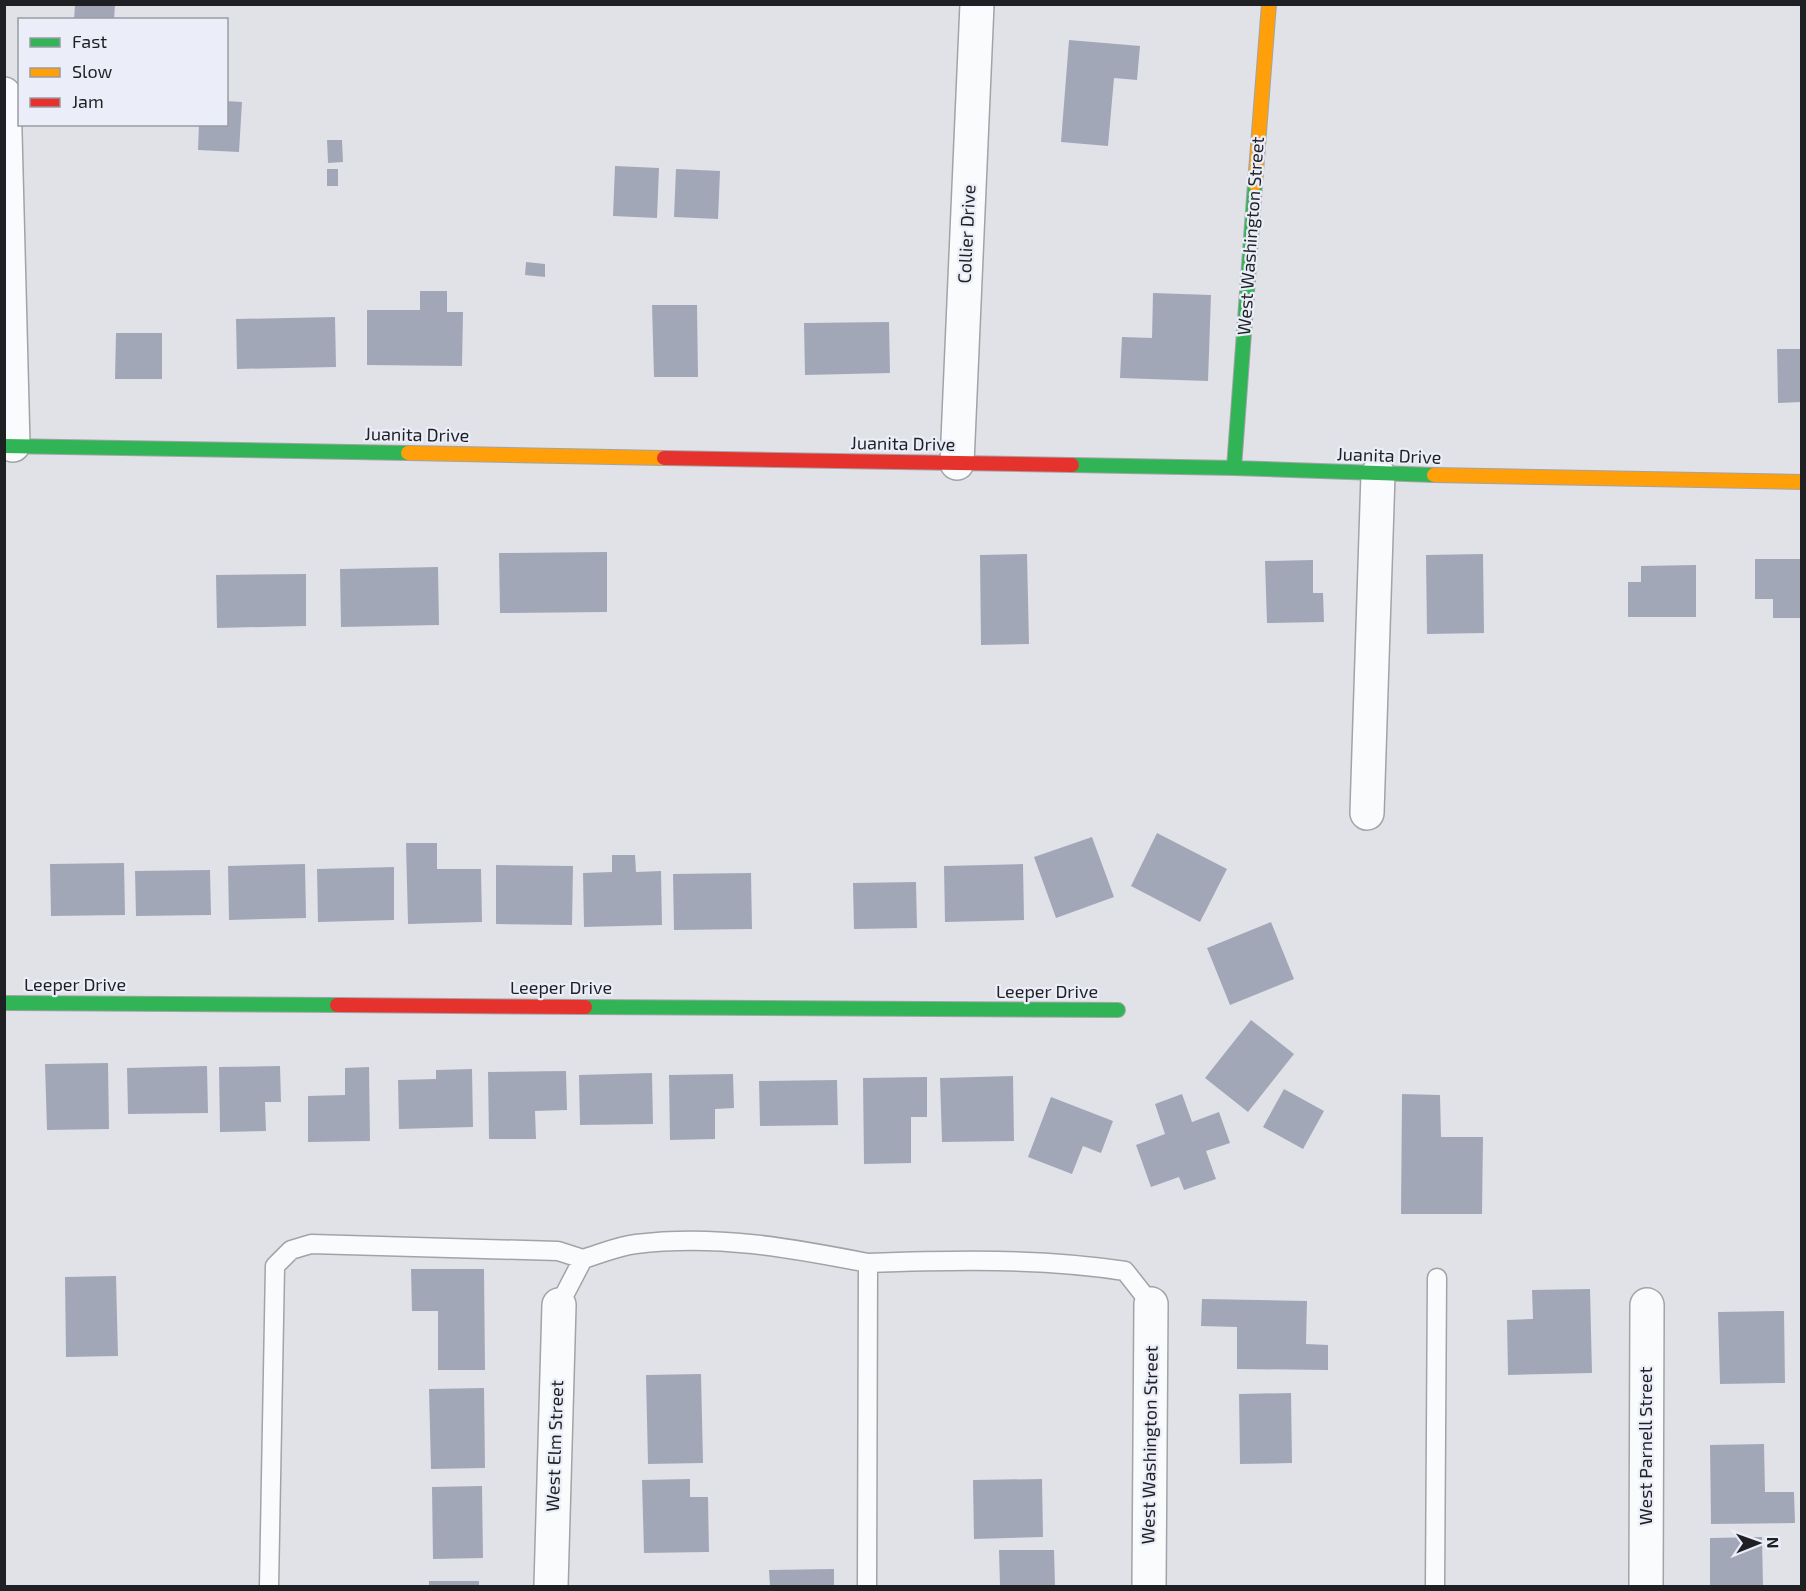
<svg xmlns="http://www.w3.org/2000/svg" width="1806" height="1591" viewBox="0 0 1806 1591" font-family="'Exo 2',sans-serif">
	<rect width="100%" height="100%" fill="#e1e2e8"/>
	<!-- building -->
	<path fill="#a2a7b8" d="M75,4H115L114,20H74Z
		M1069,40L1140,46L1137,80L1114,78L1108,146L1061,142Z
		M226,101L242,102L239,152L198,150L199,124H226Z
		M327,140H342L343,162L328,163Z
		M615,166L659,168L657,218L613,216Z
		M327,169H338V186H327Z
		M676,169L720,171L718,219L674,217Z
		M526,262L545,264V277L525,275Z
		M420,291H447V312H463L462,366L367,365V310H420Z
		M1153,293L1211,295L1208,381L1120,378L1122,337L1152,338Z
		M652,305H697L698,377H654Z
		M335,317L336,367L237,369L236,319Z
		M889,322L890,373L805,375L804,323Z
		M116,333H162V379H115Z
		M1777,349H1802V402L1778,403Z
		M607,552V612L500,613L499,553Z
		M1027,554L1029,644L981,645L980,555Z
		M1483,554L1484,633L1427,634L1426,555Z
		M1755,559H1802V618H1773V599H1755Z
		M1313,560V593H1323L1324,622L1267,623L1265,561Z
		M1696,565V617H1628V582H1641V566Z
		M438,567L439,625L341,627L340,569Z
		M306,574V626L217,628L216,575Z
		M1157,833L1227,869L1200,922L1131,886Z
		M1092,837L1114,897L1056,918L1034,857Z
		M406,843H437V869H481L482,922L408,924Z
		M612,855H635L636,872L661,871L662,925L584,927L583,873L612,872Z
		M124,863L125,915L51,916L50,864Z
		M305,864L306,918L229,920L228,866Z
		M1023,864L1024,920L945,922L944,866Z
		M496,865L573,866L572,925L496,924Z
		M394,867V920L318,922L317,869Z
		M210,870L211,915L136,916L135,871Z
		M751,873L752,929L674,930L673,874Z
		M916,882L917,928L854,929L853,883Z
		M1271,922L1294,979L1230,1005L1207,948Z
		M1251,1020L1294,1054L1248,1112L1205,1078Z
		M108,1063L109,1129L47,1130L45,1064Z
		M207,1066L208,1113L128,1114L127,1068Z
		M280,1066L281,1102H265L266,1131L220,1132L219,1067Z
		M369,1067L370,1141L308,1142V1096L345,1095V1068Z
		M472,1069L473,1127L399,1129L398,1080L436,1079V1070Z
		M566,1071L567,1110L535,1111L536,1139H489L488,1072Z
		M652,1073L653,1124L580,1125L579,1075Z
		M733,1074L734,1108L715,1109V1139L670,1140L669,1075Z
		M1013,1076L1014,1141L942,1142L940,1078Z
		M927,1077V1117H911V1163L864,1164L863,1078Z
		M837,1080L838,1125L760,1126L759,1081Z
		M1284,1089L1324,1111L1303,1149L1263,1127Z
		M1182,1094L1192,1122L1219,1112L1230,1143L1206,1151L1216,1179L1184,1190L1179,1177L1151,1187L1136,1145L1165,1134L1155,1104Z
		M1402,1094L1440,1095L1441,1137H1483L1482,1214H1401Z
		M1051,1097L1113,1121L1101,1153L1083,1146L1072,1174L1028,1157Z
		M411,1269H484L485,1370H438V1311H412Z
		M116,1276L118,1356L66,1357L65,1277Z
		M1590,1289L1592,1373L1508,1375L1507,1320L1533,1319L1532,1290Z
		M1202,1299L1307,1301L1306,1344L1328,1345V1370L1237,1369V1327L1201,1326Z
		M1784,1311L1785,1383L1720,1384L1718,1312Z
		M701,1374L703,1463L648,1464L646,1375Z
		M484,1388L485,1468L431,1469L429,1389Z
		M1291,1393L1292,1463L1240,1464L1239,1394Z
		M1764,1444L1765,1492H1794L1795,1523L1711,1524L1710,1445Z
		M690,1479V1497H708L709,1552L644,1553L642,1480Z
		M1042,1479L1043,1537L974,1539L973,1480Z
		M482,1486L483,1558L433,1559L432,1487Z
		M1762,1537L1763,1586H1710V1538Z
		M999,1550H1054L1055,1586H1000Z
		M834,1569V1586H770L769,1570Z
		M429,1581H479V1586H429Z"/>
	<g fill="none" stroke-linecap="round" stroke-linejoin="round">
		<!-- lane casing -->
		<g stroke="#a2a3a7" stroke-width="21">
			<path id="lane" d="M559,1305L583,1259C600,1254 618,1246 636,1244C715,1234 791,1248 868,1263
				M269,1586L275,1266L291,1250L311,1244L558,1251L583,1259
				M867,1586L868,1263C953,1260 1041,1258 1125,1271L1151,1304
				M1435,1586L1437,1278"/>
		</g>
		<!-- street casing -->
		<g stroke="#a2a3a7" stroke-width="36">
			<path id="street" d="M4,94L13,445
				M957,463L977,4
				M1367,813L1378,474
				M551,1586L559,1305
				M1149,1586L1151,1304
				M1646,1586L1647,1305"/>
		</g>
		<!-- fast casing -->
		<g stroke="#a2a3a7" stroke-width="16">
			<path id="fast" d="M4,446L408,453
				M1072,465L1234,468L1434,475
				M1234,468L1255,184
				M4,1003L337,1005
				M585,1007L1118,1010"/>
		</g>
		<!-- slow casing -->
		<g stroke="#a2a3a7" stroke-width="16">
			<path id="slow" d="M1255,184L1269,4
				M408,453L664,458
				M1434,475L1802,482"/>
		</g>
		<!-- jam casing -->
		<g stroke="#a2a3a7" stroke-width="16">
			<path id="jam" d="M664,458L1072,465
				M337,1005L585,1007"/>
		</g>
		<!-- lane -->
		<use href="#lane" stroke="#fafbfc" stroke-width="18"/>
		<!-- street -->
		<use href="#street" stroke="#fafbfc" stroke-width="33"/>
		<!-- fast -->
		<use href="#fast" stroke="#30b455" stroke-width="14"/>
		<!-- slow -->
		<use href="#slow" stroke="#ff9f0a" stroke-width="14"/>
		<!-- jam -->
		<use href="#jam" stroke="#e5322d" stroke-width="14"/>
	</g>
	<g text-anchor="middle" stroke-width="4.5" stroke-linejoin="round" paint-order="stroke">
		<!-- street labels -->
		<g font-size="18" fill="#1f2023" stroke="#ebeef8">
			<text transform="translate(967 234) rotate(-87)" y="6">Collier Drive</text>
			<text transform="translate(1251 236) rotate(-86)" y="6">West Washington Street</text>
			<text transform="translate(417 435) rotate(1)" y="6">Juanita Drive</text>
			<text transform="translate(903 444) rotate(1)" y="6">Juanita Drive</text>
			<text transform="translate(1389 456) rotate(2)" y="6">Juanita Drive</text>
			<text x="75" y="991">Leeper Drive</text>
			<text x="561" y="994">Leeper Drive</text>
			<text x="1047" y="998">Leeper Drive</text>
			<text transform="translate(1150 1445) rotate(-89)" y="6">West Washington Street</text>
			<text transform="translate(555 1446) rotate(-88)" y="6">West Elm Street</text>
			<text transform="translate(1646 1446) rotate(-90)" y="6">West Parnell Street</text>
		</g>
	</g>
	<!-- border -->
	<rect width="1806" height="1591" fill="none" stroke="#1f2023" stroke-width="12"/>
	<!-- legend -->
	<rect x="18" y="18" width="210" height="108" fill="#ebeef8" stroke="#999ca3" stroke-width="1.5"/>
	<rect x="30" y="38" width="30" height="9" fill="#30b455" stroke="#999ca3" stroke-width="1.5"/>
	<text x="72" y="48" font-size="18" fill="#1f2023">Fast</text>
	<rect x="30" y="68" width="30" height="9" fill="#ff9f0a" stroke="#999ca3" stroke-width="1.5"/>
	<text x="72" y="78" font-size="18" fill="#1f2023">Slow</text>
	<rect x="30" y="98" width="30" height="9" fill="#e5322d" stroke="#999ca3" stroke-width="1.5"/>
	<text x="72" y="108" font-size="18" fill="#1f2023">Jam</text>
	<!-- north arrow -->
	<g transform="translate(1758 1543) rotate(89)" stroke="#ebeef8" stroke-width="4.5" paint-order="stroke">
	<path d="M0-4.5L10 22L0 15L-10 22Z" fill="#1f2023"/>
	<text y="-9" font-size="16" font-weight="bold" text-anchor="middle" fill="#1f2023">N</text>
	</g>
</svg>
